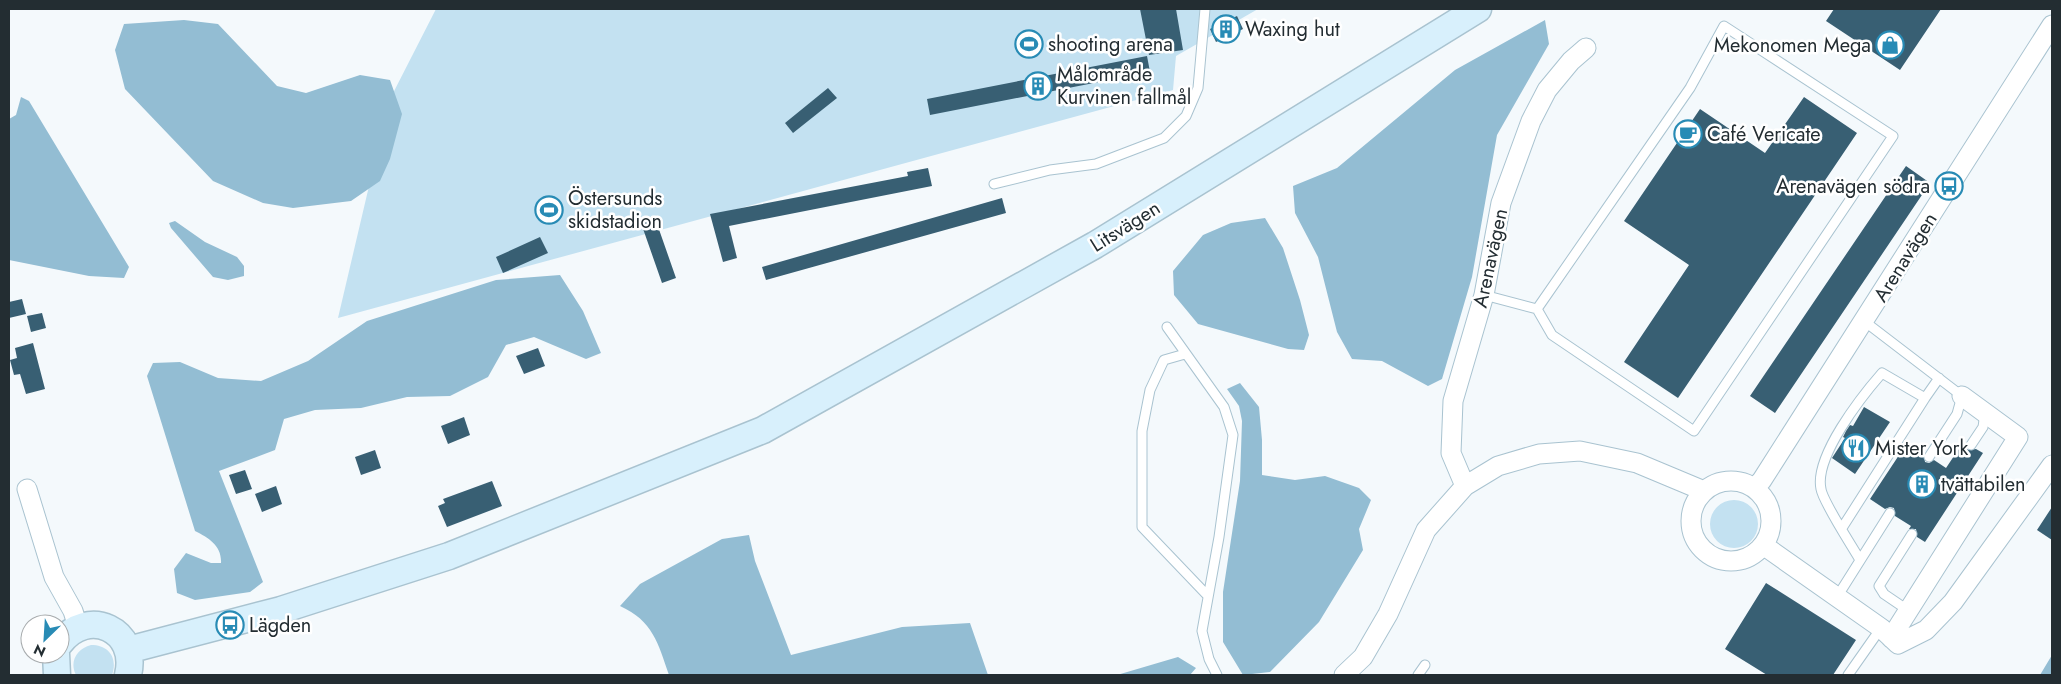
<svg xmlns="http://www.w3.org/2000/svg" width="2061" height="684" viewBox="0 0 2061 684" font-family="Jost,sans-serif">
	<rect width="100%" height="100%" fill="#f4f9fc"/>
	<!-- green -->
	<path fill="#c3e1f1" d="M436,9H1258L1176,56L1173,90L338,318L389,101Z
		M1710 524a24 24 0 1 1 48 0a24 24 0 1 1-48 0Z
		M91,645C109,645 118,658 112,675H76C69,661 77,649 91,645Z"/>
	<!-- forest -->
	<path fill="#93bdd3" d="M184,20L218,24L277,86L306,93L360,75L390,80L402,114L390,159L380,181L351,201L293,208L263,203L213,181L125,89L115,50L124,24Z
		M1545,20L1549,44L1497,135L1472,277L1442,379L1428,386L1382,361L1352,359L1337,332L1318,257L1295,213L1293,186L1337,168L1455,70Z
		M21,97L29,101L129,267L124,278L89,276L9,260V119L16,115Z
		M1265,218L1283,248L1300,300L1309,335L1304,350L1288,349L1198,324L1174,295L1173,271L1203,235L1231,223Z
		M175,221L205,242L237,257L244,266V276L228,280L213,277L171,228L169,223Z
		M560,275L583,311L601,353L586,359L534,337L506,345L488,377L450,396L407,397L361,408L315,410L284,419L275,450L219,471L263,582L250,592L195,600L177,593L174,569L186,553L211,563H221C222,546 209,538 195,531L147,376L153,363L180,362L218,378L261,381L308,361L367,321L496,280Z
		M1240,383L1259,407L1262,440V475L1295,480L1325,476L1359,488L1371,500L1359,529L1363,550L1319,622L1270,672L1243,675L1223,642V592L1240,481L1242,421L1239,406L1227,389Z
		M749,535L755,561L791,655L902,627L970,623L988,675H669C658,643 653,621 620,606L640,584L722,539Z
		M2052,655V675H2040Z
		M1178,657L1196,668L1190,675H1117Z"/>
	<!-- building -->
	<path fill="#385f73" d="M1140,9H1176L1183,50L1149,55Z
		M1834,9H1941L1900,70L1826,21Z
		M1237,16L1243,29L1216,42L1210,29Z
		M1147,56L1150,72L930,115L927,99Z
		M828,88L837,98L793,133L785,123Z
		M1804,97L1857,133L1678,398L1624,362L1689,265L1624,221L1700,109L1765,153Z
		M1906,166L1930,183L1775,413L1750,396Z
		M928,168L932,186L729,226L737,258L723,262L710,214L908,176L907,172Z
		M1002,198L1006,213L766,280L762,267Z
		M655,218L676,278L662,283L641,223Z
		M540,237L548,253L503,273L496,257Z
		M22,299L26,314L9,318V302Z
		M42,313L46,328L31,332L27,316Z
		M33,343L45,389L26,394L20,374L14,375L10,360L17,358L15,348Z
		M538,348L545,366L524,374L516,356Z
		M1864,407L1890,422L1855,474L1832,458L1845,438L1843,437L1846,431L1850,425L1853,426Z
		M464,417L470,435L448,444L441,426Z
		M1964,441L1968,450L1976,449L1983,453L1925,542L1917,537L1916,529H1909L1911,526L1895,516L1894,508L1890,507L1885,509L1870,499L1907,443L1924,454L1925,462L1929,463L1934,460L1946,468Z
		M375,450L381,468L361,475L355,457Z
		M245,470L252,489L236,494L229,475Z
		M492,481L502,506L447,527L438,506L445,503L443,499Z
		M276,486L282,504L262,512L255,494Z
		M2052,507V540L2037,530Z
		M1766,583L1856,640L1833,675H1767L1725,649Z"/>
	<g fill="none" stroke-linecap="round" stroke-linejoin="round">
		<!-- lane casing -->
		<g stroke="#a9c3d0" stroke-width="11">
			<path id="lane" d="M994,184L1050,170L1096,164L1164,138L1186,116L1198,88L1205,9
				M1484,295L1537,309L1690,88L1724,26L1893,136L1694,431L1552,335L1537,309
				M1864,321L1962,396L1957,414L1929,457
				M1167,327L1224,407L1233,435L1219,537L1202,631L1209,659L1217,675
				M1185,354L1164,360L1150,390L1142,431V527L1207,595
				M1971,445L1983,427L1985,413
				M1842,528L1925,398
				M1860,560C1852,546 1823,502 1821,489C1814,457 1861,397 1882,373L1925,398L1939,378
				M1837,597L1890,513
				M1909,611L1884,594L1879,586L1912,534
				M1418,675L1425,665
				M1848,675L1881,628"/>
		</g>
		<!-- street casing -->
		<g stroke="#a9c3d0" stroke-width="21">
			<path id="street" d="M1691 521a40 40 0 1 1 80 0a40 40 0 1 1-80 0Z
				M1465,486L1451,453L1453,401L1484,295L1501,203L1531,121L1547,90L1571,61L1586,48
				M1755,488L1762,480L2052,25
				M27,489L54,577L73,611L78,627
				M1763,545L1881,628L1898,644L1926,630L1953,602L2052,465
				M1891,638L2018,437L1962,396
				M1344,675L1363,657L1388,614L1426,530L1465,486L1498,466L1539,454L1580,451L1637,463L1704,491"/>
		</g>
		<!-- secondary casing -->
		<g stroke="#a9c3d0" stroke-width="29">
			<path id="secondary" d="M60,643C88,606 139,630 128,675
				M128,650L281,610L449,556L763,430L1095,245L1478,9
				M56,654L57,675"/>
		</g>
		<!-- lane -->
		<use href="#lane" stroke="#fff" stroke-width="9"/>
		<!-- street -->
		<use href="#street" stroke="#fff" stroke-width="19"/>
		<!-- secondary -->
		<use href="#secondary" stroke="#d8f0fc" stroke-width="26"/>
	</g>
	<!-- icons -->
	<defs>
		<g id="building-ring" transform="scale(1.4375)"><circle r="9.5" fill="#fff" stroke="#288bb5" stroke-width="1.5"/><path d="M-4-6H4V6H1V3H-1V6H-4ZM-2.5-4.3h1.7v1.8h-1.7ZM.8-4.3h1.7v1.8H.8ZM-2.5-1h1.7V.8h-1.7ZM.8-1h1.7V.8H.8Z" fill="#288bb5"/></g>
		<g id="stadium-ring" transform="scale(1.4375)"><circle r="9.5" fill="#fff" stroke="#288bb5" stroke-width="1.5"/><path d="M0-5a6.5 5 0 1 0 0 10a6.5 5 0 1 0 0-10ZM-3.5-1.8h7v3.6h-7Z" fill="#288bb5"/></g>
		<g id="shop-ring" transform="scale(1.4375)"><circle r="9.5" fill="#fff" stroke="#288bb5" stroke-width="1.5"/><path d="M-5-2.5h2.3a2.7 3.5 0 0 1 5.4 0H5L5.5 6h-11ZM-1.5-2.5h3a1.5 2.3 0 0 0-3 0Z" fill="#288bb5"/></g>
		<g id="cafe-ring" transform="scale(1.4375)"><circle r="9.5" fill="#fff" stroke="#288bb5" stroke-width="1.5"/><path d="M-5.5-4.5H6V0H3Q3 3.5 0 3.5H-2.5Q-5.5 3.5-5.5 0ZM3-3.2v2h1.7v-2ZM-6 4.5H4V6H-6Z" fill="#288bb5"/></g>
		<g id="bus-ring" transform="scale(1.4375)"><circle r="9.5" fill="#fff" stroke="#288bb5" stroke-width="1.5"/><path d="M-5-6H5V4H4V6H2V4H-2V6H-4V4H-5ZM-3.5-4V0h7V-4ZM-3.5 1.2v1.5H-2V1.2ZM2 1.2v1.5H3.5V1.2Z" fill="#288bb5"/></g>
		<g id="restaurant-ring" transform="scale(1.4375)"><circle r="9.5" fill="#fff" stroke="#288bb5" stroke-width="1.5"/><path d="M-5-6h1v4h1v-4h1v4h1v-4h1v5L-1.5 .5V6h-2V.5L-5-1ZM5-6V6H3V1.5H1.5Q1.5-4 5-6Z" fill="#288bb5"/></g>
	</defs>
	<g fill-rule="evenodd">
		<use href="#building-ring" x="1226" y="29"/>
		<use href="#stadium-ring" x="1029" y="44"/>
		<use href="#shop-ring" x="1890" y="45"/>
		<use href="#building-ring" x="1038" y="86"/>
		<use href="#cafe-ring" x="1688" y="134"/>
		<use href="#bus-ring" x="1949" y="186"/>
		<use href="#stadium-ring" x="549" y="210"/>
		<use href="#restaurant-ring" x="1856" y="448"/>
		<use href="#building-ring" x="1922" y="484"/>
		<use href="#bus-ring" x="230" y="625"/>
	</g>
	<g text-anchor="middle" stroke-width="5" stroke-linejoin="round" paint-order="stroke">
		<!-- poi labels -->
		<g font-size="20" fill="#232d32" stroke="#fff" text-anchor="start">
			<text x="1245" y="36">Waxing hut</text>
			<text x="1048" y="51">shooting arena</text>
			<text x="1871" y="52" text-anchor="end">Mekonomen Mega</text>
			<text x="1057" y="81">Målområde<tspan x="1057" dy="23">Kurvinen fallmål</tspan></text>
			<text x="1707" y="141">Café Vericate</text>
			<text x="1930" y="193" text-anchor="end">Arenavägen södra</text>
			<text x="568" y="205">Östersunds<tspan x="568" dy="23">skidstadion</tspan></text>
			<text x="1875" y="455">Mister York</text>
			<text x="1941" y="491">tvättabilen</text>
			<text x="249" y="632">Lägden</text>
		</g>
		<!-- street labels -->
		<g font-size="20" fill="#232d32" stroke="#fff">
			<text transform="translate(1125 226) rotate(-32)" y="7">Litsvägen</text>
			<text transform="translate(1905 257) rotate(-58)" y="7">Arenavägen</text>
			<text transform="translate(1490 258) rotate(-78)" y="7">Arenavägen</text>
		</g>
	</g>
	<!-- border -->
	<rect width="2061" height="684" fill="none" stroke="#232d32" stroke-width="20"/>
	<!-- north arrow -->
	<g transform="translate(45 639) rotate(205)"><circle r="24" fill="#ffffff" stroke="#a7abad"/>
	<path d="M0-4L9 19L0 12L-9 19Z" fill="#288bb5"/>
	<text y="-8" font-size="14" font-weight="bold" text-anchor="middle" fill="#232d32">N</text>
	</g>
</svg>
